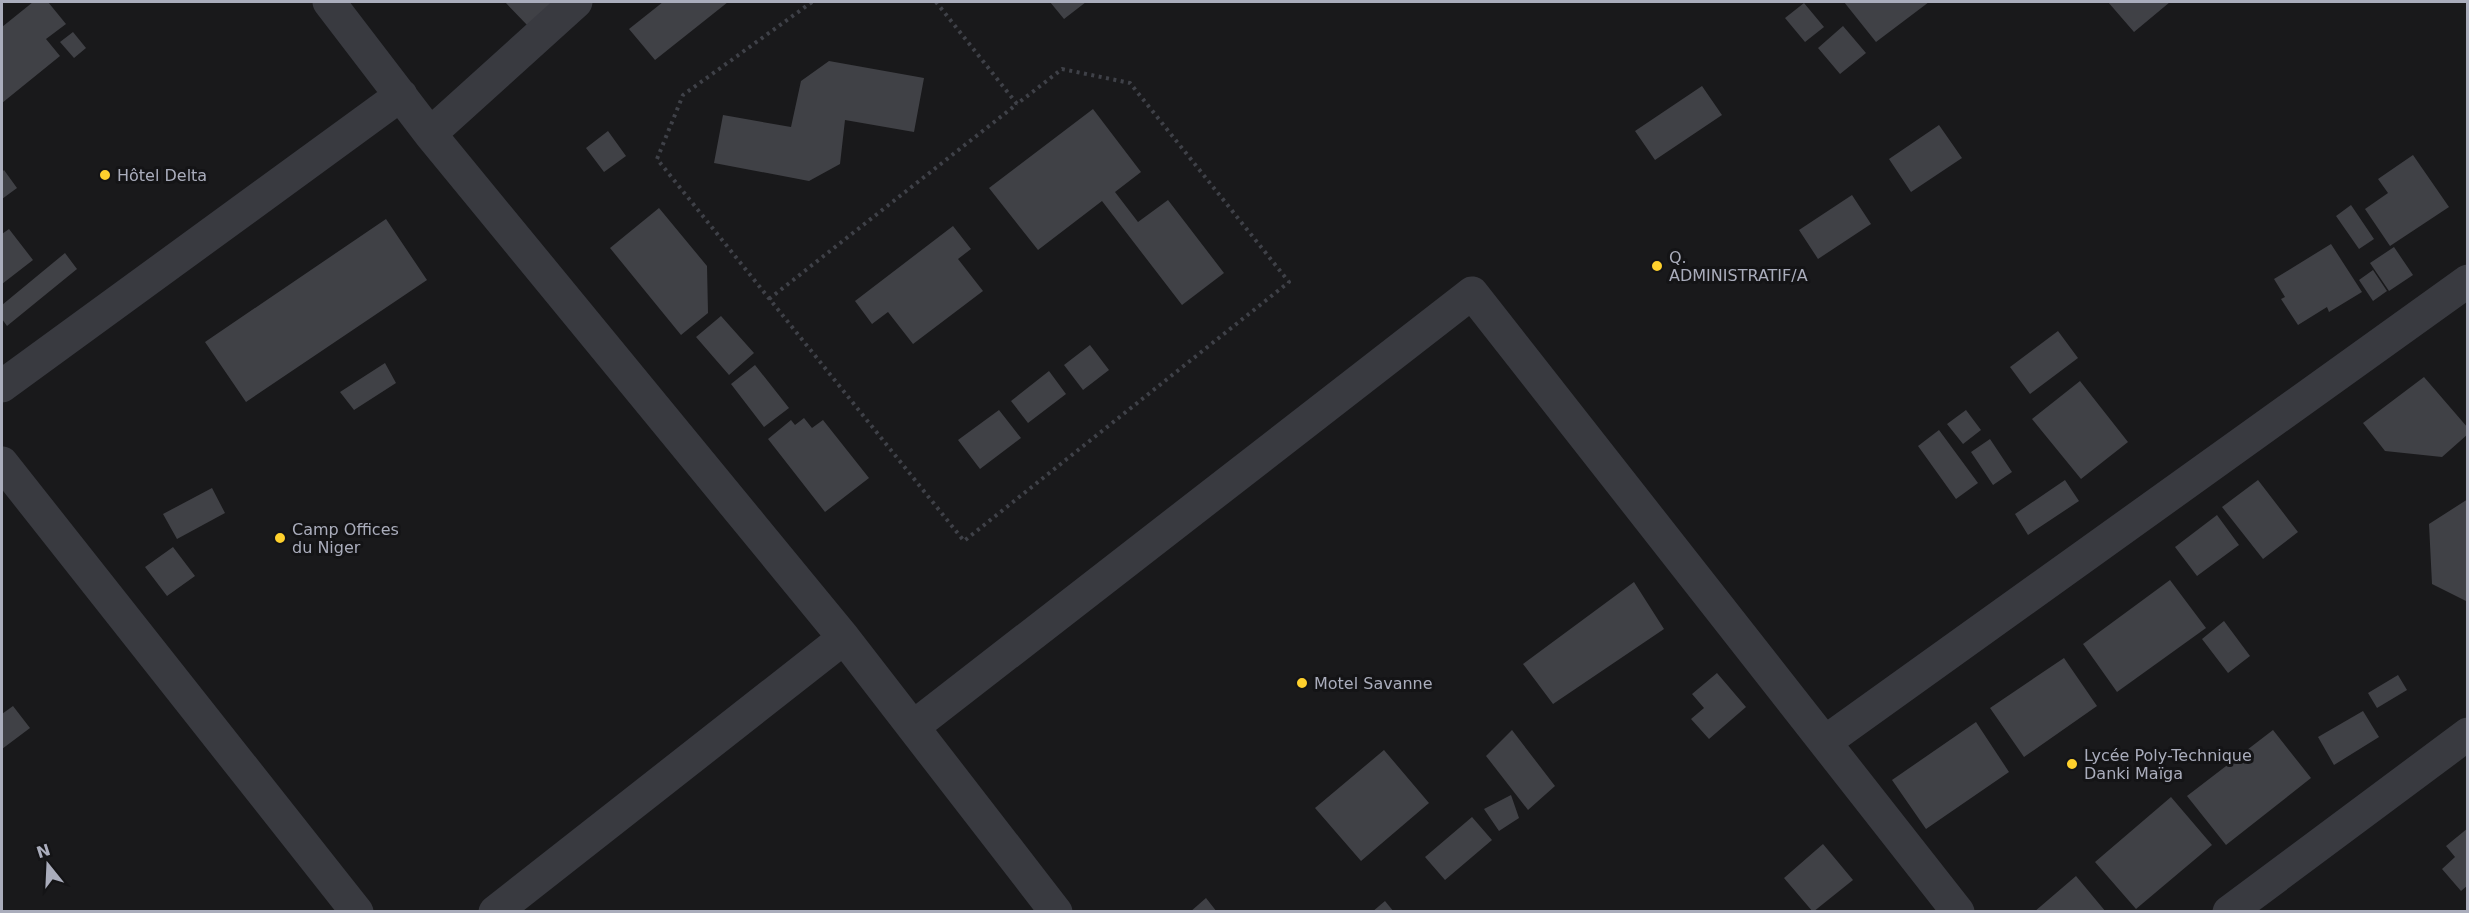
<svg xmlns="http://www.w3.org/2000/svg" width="2469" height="913" viewBox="0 0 2469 913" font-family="'DejaVu Sans',sans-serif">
	<rect width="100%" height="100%" fill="#19191b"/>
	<!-- building -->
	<path fill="#404146" d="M33,2H48L66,24L46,39L60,56L2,103V27Z
		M505,2H554L528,26Z
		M663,2H728L655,60L629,29Z
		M1050,2H1086L1064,19Z
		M1844,2H1929L1876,42Z
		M2108,2H2170L2134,32Z
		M1804,3L1824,27L1805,42L1785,18Z
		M1843,26L1866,53L1840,74L1818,48Z
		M73,32L86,48L74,58L60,42Z
		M829,61L924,78L914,132L845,120L840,164L809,181L714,163L723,115L791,127L801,81Z
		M1702,86L1722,115L1655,160L1635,131Z
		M1093,109L1141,172L1115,192L1138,222L1168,200L1224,273L1182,305L1102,201L1038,250L989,188Z
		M1939,125L1962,158L1911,192L1889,159Z
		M608,131L626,156L604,172L586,148Z
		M2413,155L2449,207L2390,246L2365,209L2388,193L2378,179Z
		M4,170L17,188L2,199V172Z
		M1852,195L1871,224L1818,259L1799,230Z
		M2351,205L2374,239L2359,249L2336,216Z
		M659,208L707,266L708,313L681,335L610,248Z
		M386,219L427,280L246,402L205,342Z
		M953,226L971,249L958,259L983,291L913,344L888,312L872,324L855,301Z
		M9,229L33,260L2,284V234Z
		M2331,244L2362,292L2329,312L2327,307L2298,325L2281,299L2285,297L2274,279Z
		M2394,247L2413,275L2389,291L2370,263Z
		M65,253L77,269L7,326L2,319V305Z
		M2373,270L2387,291L2373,301L2359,280Z
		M721,316L754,353L729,375L696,337Z
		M2058,331L2078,358L2030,394L2010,367Z
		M1090,345L1109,370L1083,390L1064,365Z
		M385,363L396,383L354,410L340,392Z
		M755,365L789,408L764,427L731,384Z
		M1049,371L1066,394L1028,423L1011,401Z
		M2424,377L2468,428V434L2442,457L2385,451L2363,423Z
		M2080,381L2128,442L2081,479L2032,419Z
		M999,410L1021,438L980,469L958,440Z
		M1966,410L1981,430L1963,444L1947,424Z
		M804,418L812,428L823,420L869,478L825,512L768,439L791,420L795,425Z
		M1939,430L1978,483L1956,499L1918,446Z
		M1990,439L2012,472L1993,485L1971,452Z
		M2065,480L2079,501L2028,535L2015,514Z
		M2258,480L2298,532L2263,559L2222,507Z
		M212,488L225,513L177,539L163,514Z
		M2468,499V602L2432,584L2429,524Z
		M2217,515L2239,545L2197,576L2175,547Z
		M173,547L195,576L167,596L145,567Z
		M2170,580L2206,628L2117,692L2083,644Z
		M1634,582L1664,629L1553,704L1523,664Z
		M2224,621L2250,656L2228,673L2202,639Z
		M2064,658L2097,706L2024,757L1990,708Z
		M1717,673L1746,707L1709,739L1691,719L1704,708L1692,694Z
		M2398,675L2407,690L2377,708L2368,693Z
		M13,706L30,728L2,749V714Z
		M2363,711L2379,737L2334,765L2318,737Z
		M1976,722L2009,772L1926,829L1892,780Z
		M1512,730L1555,786L1528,810L1486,756Z
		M2273,730L2311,778L2226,845L2187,796Z
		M1384,750L1429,803L1361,861L1315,808Z
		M1511,795L1519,818L1499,831L1484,809Z
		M2171,797L2212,845L2136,909L2095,862Z
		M1472,817L1492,840L1445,880L1425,857Z
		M2468,828V885L2461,891L2442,869L2455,857L2446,846Z
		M1823,844L1853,880L1813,912L1784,878Z
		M2076,876L2106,912H2034Z
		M1206,898L1217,912H1190Z
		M1385,901L1394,912H1372Z"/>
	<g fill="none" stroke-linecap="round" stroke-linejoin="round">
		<!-- path -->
		<path stroke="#3f4148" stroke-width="4" stroke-dasharray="3 4.5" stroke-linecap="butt" d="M812,2L683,95L657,159L964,541L1289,282L1130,83L1062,69L1017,104L936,2
			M769,299L1017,104"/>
		<!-- minor -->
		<path stroke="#393a40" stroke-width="33" d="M329,2L430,134L844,638L1056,912
			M430,134L576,2
			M2,386L401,95
			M2,463L357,912
			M913,727L1472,293L1958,912
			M1825,742L2468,281
			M495,912L844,638
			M2229,912L2468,734"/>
	</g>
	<!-- markers -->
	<g fill="#ffd12d" stroke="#141416" stroke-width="2">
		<circle cx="105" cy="175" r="6"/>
		<circle cx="1657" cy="266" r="6"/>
		<circle cx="280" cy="538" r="6"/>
		<circle cx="1302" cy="683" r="6"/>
		<circle cx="2072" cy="764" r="6"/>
	</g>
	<g text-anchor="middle" stroke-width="6" stroke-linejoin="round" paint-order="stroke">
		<!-- poi labels -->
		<g font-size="16" fill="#aaadbc" stroke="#141416" text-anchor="start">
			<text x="117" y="181">Hôtel Delta</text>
			<text x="1669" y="263">Q.<tspan x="1669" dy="18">ADMINISTRATIF/A</tspan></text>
			<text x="292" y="535">Camp Offices<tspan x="292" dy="18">du Niger</tspan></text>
			<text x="1314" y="689">Motel Savanne</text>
			<text x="2084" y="761">Lycée Poly-Technique<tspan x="2084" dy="18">Danki Maïga</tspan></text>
		</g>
	</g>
	<!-- border -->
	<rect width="2469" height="913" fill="none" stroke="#aaadbc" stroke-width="6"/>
	<!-- north arrow -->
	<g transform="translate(48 865) rotate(342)" stroke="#141416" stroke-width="4.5" paint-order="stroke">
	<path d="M0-4.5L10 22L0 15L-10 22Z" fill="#aaadbc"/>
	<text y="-9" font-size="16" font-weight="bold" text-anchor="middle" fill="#aaadbc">N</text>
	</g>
</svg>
